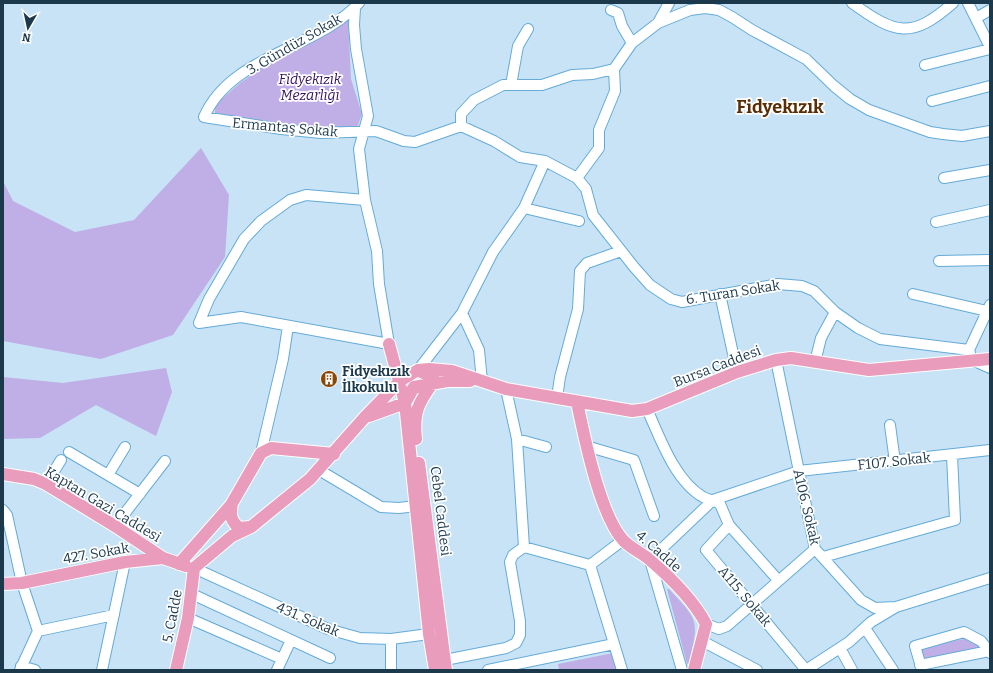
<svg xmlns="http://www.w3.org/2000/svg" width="993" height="673" viewBox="0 0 993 673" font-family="Bitter,serif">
	<rect width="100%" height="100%" fill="#c8e3f6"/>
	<!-- green -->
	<path fill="#c0afe6" d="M348,19L351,79L362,114L357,128L319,129L215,115V105L240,83L284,53Z
		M201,148L229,195L225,257L173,335L101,359L3,341V181L13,201L75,232L134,220Z
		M166,368L172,392L156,436L96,405L40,438L3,439V377L63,383Z
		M667,589H669C699,621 699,620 689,663L687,664Z
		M967,638L976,642L979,649L923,660L919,649Z
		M613,653L618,670H559L558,664Z"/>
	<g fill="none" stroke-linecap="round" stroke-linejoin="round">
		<!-- minor casing -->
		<g stroke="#64abd7" stroke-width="12">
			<path id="minor" d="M359,3C317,49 231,55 204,117L281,129L321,133L376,131L404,141L415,142L461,126L494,141L520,157L545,161L577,178L586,189L593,215L634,267L650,285L671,299L682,302L778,284L802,286L814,291L835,312L858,328L880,339L969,350
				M852,3C895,34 911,40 953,3
				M968,3L990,47
				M355,8L354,25L356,49L368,116L359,149L365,200L377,251L379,284L389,344L241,317L199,323L209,299L244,239L261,221L290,200L306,195L365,200
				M611,10L618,13L622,26L632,43
				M976,18L990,10
				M658,23L669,3
				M925,65L990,49
				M511,85L518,46L528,29
				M932,101L990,86
				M461,126V114L474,100L503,85H542L572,75L593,74L614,69
				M577,178L599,148V130L615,91L614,69L632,43L658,23L690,10L705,8L719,10L732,17L752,30L806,59L834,86L850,99L869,110L930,132L943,134L962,136L990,131
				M944,178L990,170
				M524,208L579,221
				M936,222L990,210
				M939,261L990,260
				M720,294L737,372
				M913,294L987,311
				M990,305L969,350L972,360L990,368
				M462,313L479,350L482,381
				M776,360L815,549L861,600L875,608L896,607L990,578
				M815,362L821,338L835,312
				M418,370L462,313L493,252L524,208L545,161
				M506,389L517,439L524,547
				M557,398L560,377L578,309L580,271L587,263L621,251
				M647,409C660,438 675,481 703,497C709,500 715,501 720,504L729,525L778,580
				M890,425L895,462
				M517,439L546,447
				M586,446L634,460L654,516
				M69,452L140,494
				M261,453L283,359L288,326
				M319,470L381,507L399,508L416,506
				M108,475L125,447
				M46,484L61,460
				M3,510L7,515L22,583L38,631L20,670
				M729,525L706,550L806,670
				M115,526L165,461
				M524,547L590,565L623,540
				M823,557L955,520L952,455
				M590,565L622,670
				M194,568L328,629L360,638L391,639L429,634
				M192,594L330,658
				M188,618L282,659
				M706,624L719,629L727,626L815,549
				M865,628L893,670
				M38,631L114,615
				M702,641L757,670
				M840,648L852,670
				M445,660L506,648L516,643L520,635V621L510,562L513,555L524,547
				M920,665L989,651L990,653
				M21,666L35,670
				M102,670L125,562
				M277,670L291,640
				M391,670V639
				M488,670L614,644
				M682,670L650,560L713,500L799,471L990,450
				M806,670L849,642L871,622L896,607
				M922,670L915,646L964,632L981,641L989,651"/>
		</g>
		<!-- major casing -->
		<g stroke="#fff" stroke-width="14">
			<path id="major" d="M389,344L405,403L429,634L435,670
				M577,402C584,436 600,515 623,540C630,548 642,553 650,560C671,578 693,599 706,624L694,670
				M369,416L405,403L414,387L447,381H470
				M416,439C413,413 418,403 433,383V377L419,371
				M419,463L446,670
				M3,474L34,479L46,484L115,526L163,558
				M232,503C230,514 230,520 239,528L250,527
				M179,564L231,505L261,453L271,448L334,454
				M194,568L232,536L251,527L310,479L365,417L400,381L418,370L429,369L452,371L506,389L632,411L647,409L737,372L776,360L791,358L869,370L990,359
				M3,584L22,583L125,562L163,558L186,566
				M176,670L188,618L194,568"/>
		</g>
		<!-- minor -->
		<use href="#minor" stroke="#fff" stroke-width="10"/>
		<!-- major -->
		<use href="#major" stroke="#e99cbb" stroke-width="12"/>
	</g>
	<!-- icons -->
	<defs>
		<g id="building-disc" transform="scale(0.9)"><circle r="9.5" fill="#87490a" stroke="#fff"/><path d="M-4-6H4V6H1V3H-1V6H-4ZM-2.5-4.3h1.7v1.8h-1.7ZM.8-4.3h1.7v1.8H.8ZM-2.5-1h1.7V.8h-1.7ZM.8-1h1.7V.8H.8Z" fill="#fff"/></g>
	</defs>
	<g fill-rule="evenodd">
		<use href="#building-disc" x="329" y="379"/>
	</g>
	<g text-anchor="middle" stroke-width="3.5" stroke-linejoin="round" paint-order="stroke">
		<!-- street labels -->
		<g font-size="14" fill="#1b394b" stroke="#fff">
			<text transform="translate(294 44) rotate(-30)" y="5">3. Gündüz Sokak</text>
			<text transform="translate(285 127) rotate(5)" y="5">Ermantaş Sokak</text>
			<text transform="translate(733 292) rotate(-9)" y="5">6. Turan Sokak</text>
			<text transform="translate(717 366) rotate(-21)" y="5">Bursa Caddesi</text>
			<text transform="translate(894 461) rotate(-6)" y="5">F107. Sokak</text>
			<text transform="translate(103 504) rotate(31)" y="5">Kaptan Gazi Caddesi</text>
			<text transform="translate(807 507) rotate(77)" y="5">A106. Sokak</text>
			<text transform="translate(441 511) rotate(83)" y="5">Cebel Caddesi</text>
			<text transform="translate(659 551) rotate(41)" y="5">4. Cadde</text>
			<text transform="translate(96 553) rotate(-10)" y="5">427. Sokak</text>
			<text transform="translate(745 596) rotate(50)" y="5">A115. Sokak</text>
			<text transform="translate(172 616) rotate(-79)" y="5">5. Cadde</text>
			<text transform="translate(308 619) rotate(23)" y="5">431. Sokak</text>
		</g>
		<!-- park labels -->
		<g font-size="14" font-style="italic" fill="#34115e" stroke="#fff">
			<text x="310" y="84">Fidyekızık<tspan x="310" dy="16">Mezarlığı</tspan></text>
		</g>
		<!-- poi labels -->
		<g font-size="14" font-weight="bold" fill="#1b394b" stroke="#fff" text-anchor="start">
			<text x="342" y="376">Fidyekızık<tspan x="342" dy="16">İlkokulu</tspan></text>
		</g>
		<!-- district labels -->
		<g font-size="18" font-weight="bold" fill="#592e05" stroke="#fff">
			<text x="780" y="113">Fidyekızık</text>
		</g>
	</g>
	<!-- border -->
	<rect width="993" height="673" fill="none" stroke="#1b394b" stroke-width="8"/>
	<!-- north arrow -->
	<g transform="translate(28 28) rotate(189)" stroke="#ffffff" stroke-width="3" paint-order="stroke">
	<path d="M0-3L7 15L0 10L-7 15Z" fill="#1b394b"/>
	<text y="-6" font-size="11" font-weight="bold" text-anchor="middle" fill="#1b394b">N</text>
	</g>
</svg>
